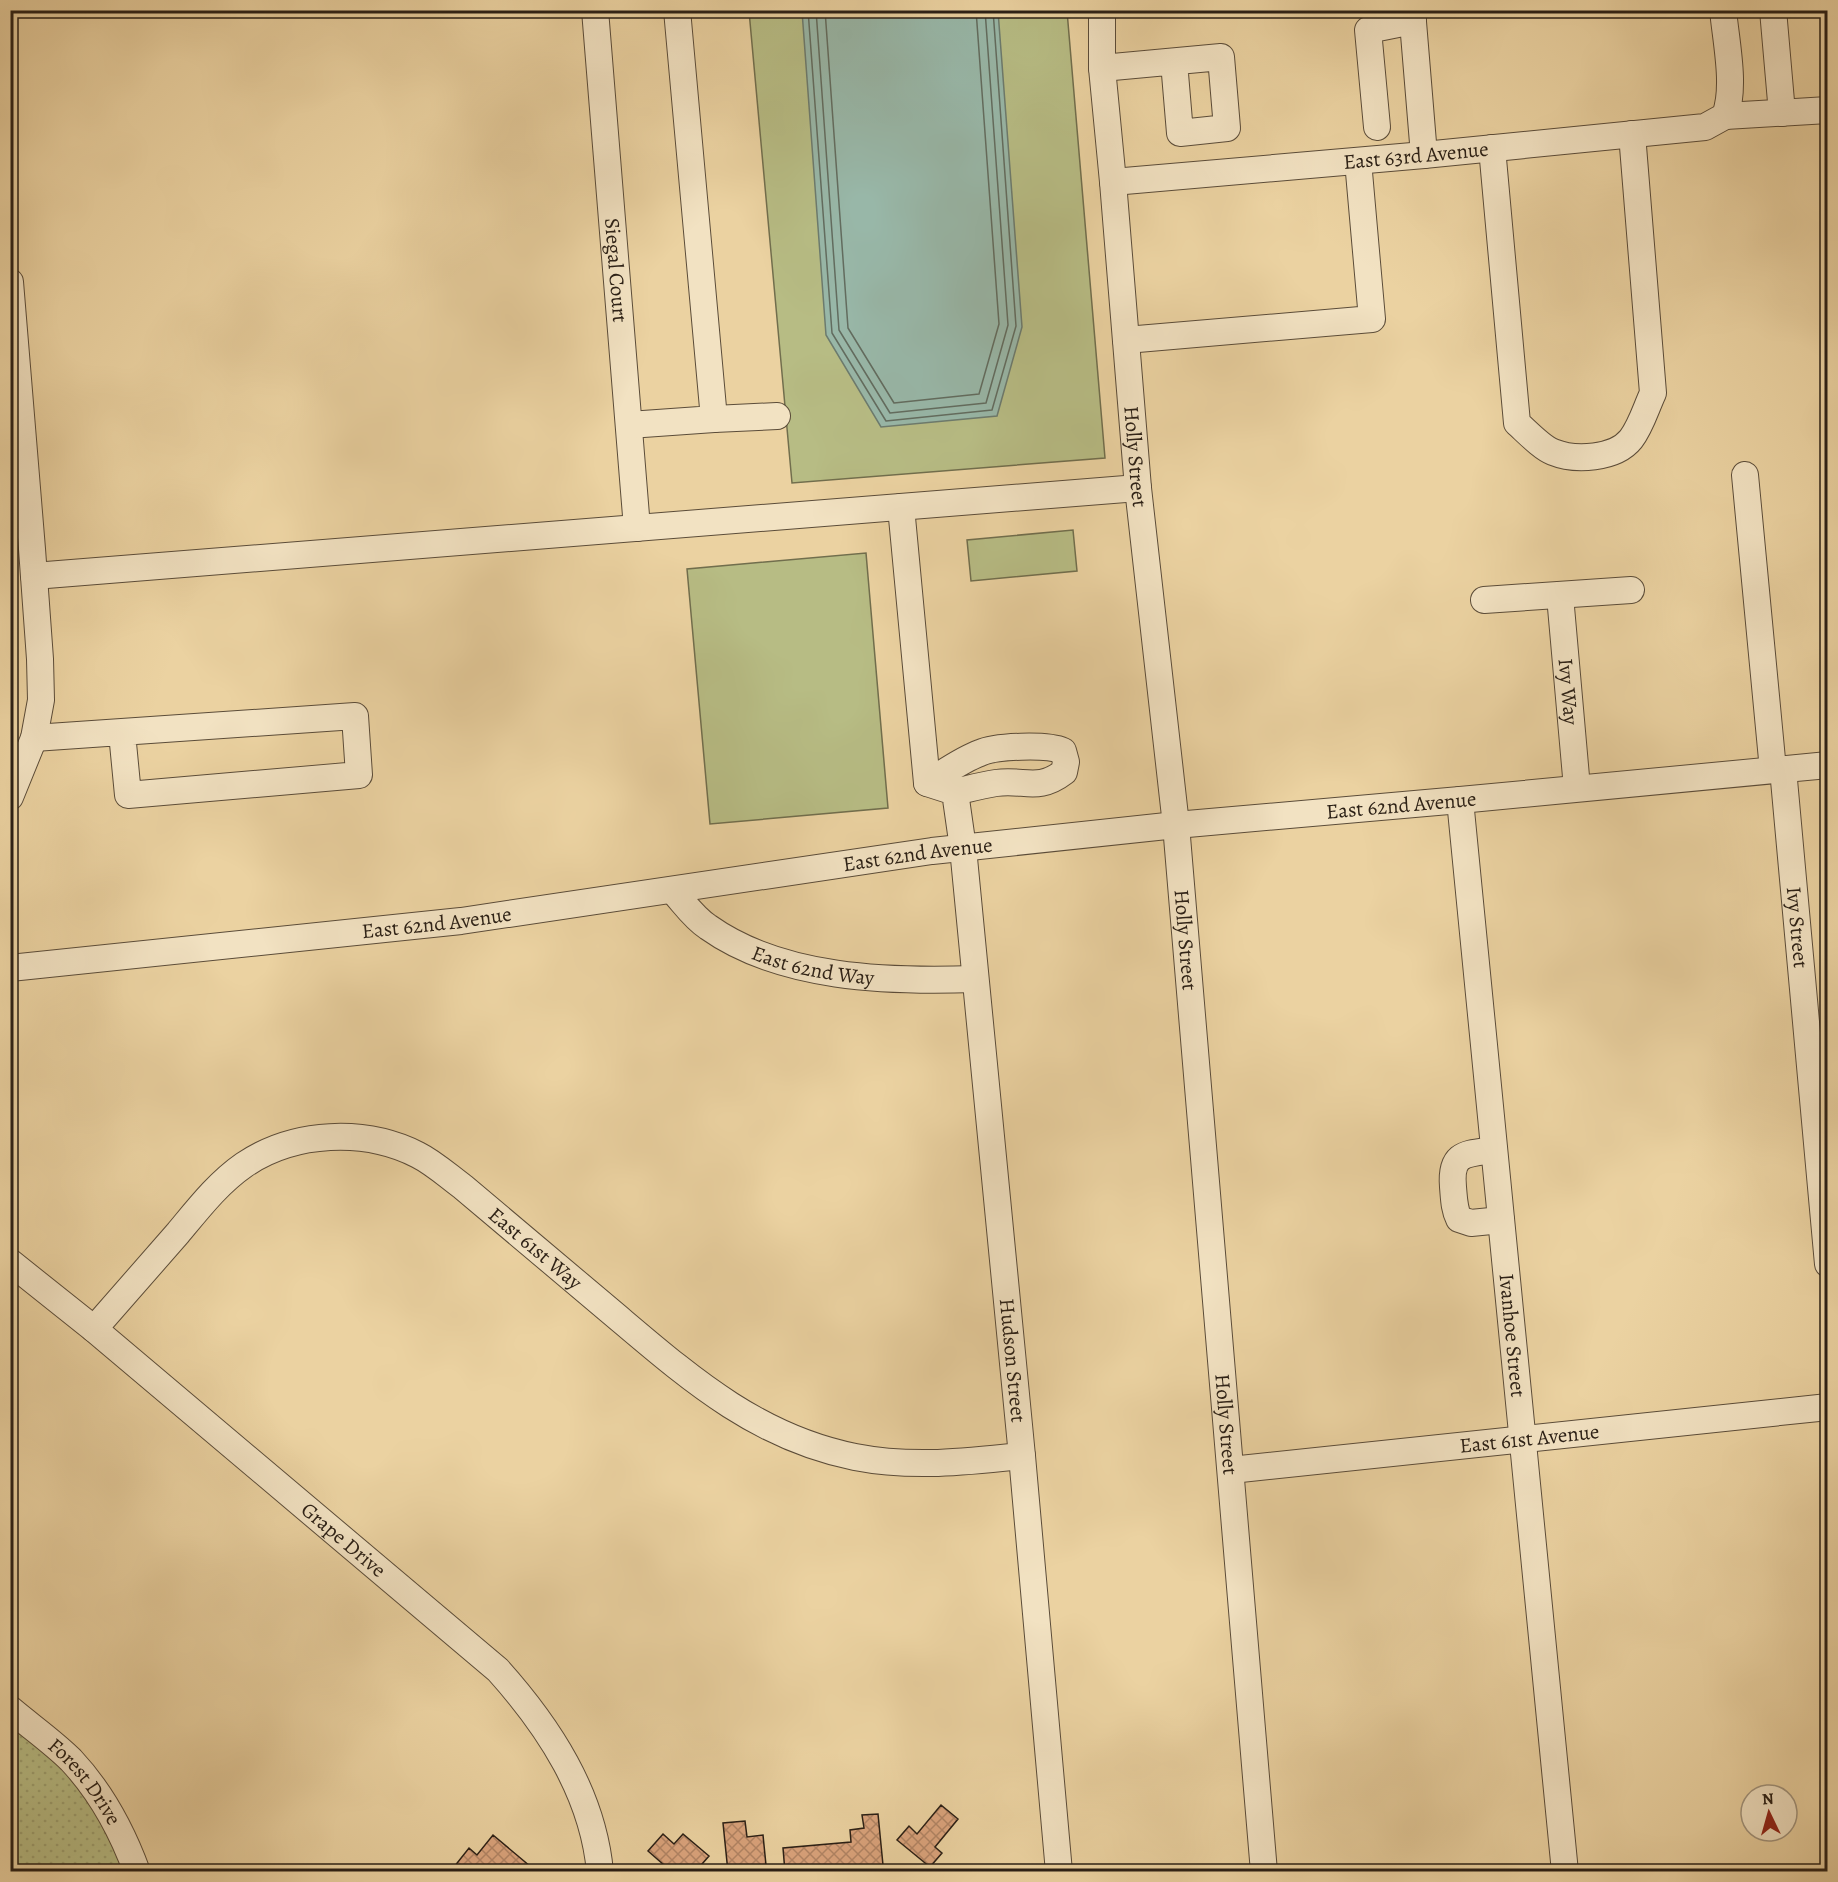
<svg xmlns="http://www.w3.org/2000/svg" width="1838" height="1882" viewBox="0 0 1838 1882" font-family="Alegreya,serif">
	<defs>
		<pattern id="park-dots" width="8" height="8" patternUnits="userSpaceOnUse" patternTransform="scale(1.5)"><rect width="8" height="8" fill="#b7bc84"/><path d="M2 2h.1M6 6h.1" fill="none" stroke="#9ea171" stroke-width="1.8" stroke-linecap="round"/></pattern>
		<pattern id="building-cross-hatch" width="8" height="8" patternUnits="userSpaceOnUse" patternTransform="scale(1.5)"><rect width="8" height="8" fill="#dba47d"/><path d="M0 0l8 8M0 8l8-8" fill="none" stroke="#b28565"/></pattern>
	</defs>
	<rect width="100%" height="100%" fill="#ebd2a1"/>
	<filter id="stains"><feTurbulence type="fractalNoise" baseFrequency=".00333" numOctaves="4"/><feColorMatrix values="0 0 0 0 .2 0 0 0 0 .09 0 0 0 0 .02 0 0 0 .5 -.17"/></filter>
	<radialGradient id="worn" r=".72"><stop offset=".6" stop-color="#630" stop-opacity="0"/><stop offset="1" stop-color="#630" stop-opacity=".3"/></radialGradient>
	<!-- green -->
	<path fill="#b7bc84" stroke="#716e4d" stroke-width="1.5" d="M749,11H1067L1105,458L792,483Z
		M1073,530L1077,571L971,581L967,540Z
		M866,553L888,808L710,824L687,569Z"/>
	<!-- park -->
	<path fill="url(#park-dots)" stroke="#716e4d" stroke-width="1.5" d="M10,1709L70,1759L137,1871H11Z"/>
	<!-- water -->
	<path fill="#98b7a8" stroke="#6c7b6e" stroke-width="1.5" d="M802,11H998L1022,327L997,416L881,427L826,335Z"/>
	<g fill="none" stroke-linecap="round" stroke-linejoin="round">
		<!-- shore -->
		<path stroke="#626c5f" stroke-width="1.5" d="M808,10L832,333L886,421L992,410L1016,326L993,10
			M816,10L839,330L890,413L986,403L1008,325L985,10
			M825,10L848,328L894,403L979,394L999,324L976,10"/>
	</g>
	<!-- building -->
	<path fill="url(#building-cross-hatch)" stroke="#2b2016" stroke-width="1.5" d="M941,1805L958,1819L935,1847L942,1853L930,1867L897,1840L909,1826L917,1834Z
		M878,1814L883,1865L819,1872H785L783,1848L851,1842L850,1830L864,1828L862,1815Z
		M745,1821L747,1837L763,1835L766,1865L752,1866L753,1872H728L723,1823Z
		M663,1834L674,1844L683,1834L709,1856L695,1872H672L648,1851Z
		M493,1835L537,1872H450L469,1848L477,1855Z"/>
	<g fill="none" stroke-linecap="round" stroke-linejoin="round">
		<!-- minor casing -->
		<g stroke="#5b4c39" stroke-width="28">
			<g id="minor">
				<path id="s1" d="M595,10L637,528"/>
				<path id="s2" d="M1102,10V68L1113,182L1138,488L1176,825L1264,1872"/>
				<path d="M1412,10L1424,155"/>
				<path d="M1773,10L1782,113"/>
				<path d="M1102,68L1221,57L1227,128L1180,133L1174,62"/>
				<path d="M1725,116L1828,110"/>
				<path d="M1377,127L1368,30L1413,21"/>
				<path d="M1492,148L1517,423C1526,431 1542,448 1553,452C1575,461 1615,459 1631,439C1641,426 1646,408 1653,393L1632,134"/>
				<path id="s3" d="M1113,182L1424,155L1705,127L1725,116C1736,87 1726,42 1723,10"/>
				<path d="M10,282L32,549L40,659L41,700L34,738L10,797"/>
				<path d="M1126,340L1372,319L1358,161"/>
				<path d="M714,419L777,416"/>
				<path d="M629,425L714,419L677,10"/>
				<path d="M1745,475L1773,770"/>
				<path id="s4" d="M901,507L927,783L955,792L963,848L1022,1456L1059,1872"/>
				<path d="M34,576L1138,488"/>
				<path id="s5" d="M1560,596L1577,788"/>
				<path d="M1484,600L1631,590"/>
				<path d="M34,738L355,716L359,775L128,795L122,733"/>
				<path id="s6" d="M1783,769L1828,1264"/>
				<path d="M927,783C944,773 961,760 980,753C995,746 1047,744 1063,751L1066,762L1064,772C1038,792 1025,779 996,783C982,785 968,789 955,792"/>
				<path id="s7" d="M1460,800L1565,1872"/>
				<path id="s8" d="M673,891C684,903 694,918 708,927C781,979 888,982 975,979"/>
				<path id="s9" d="M10,968L461,921L932,851L1176,825L1460,800L1828,765"/>
				<path d="M1494,1150C1466,1154 1450,1152 1453,1187C1454,1198 1454,1209 1459,1219L1471,1223L1501,1220"/>
				<path id="s10" d="M10,1262L94,1329L498,1670C549,1727 593,1794 600,1872"/>
				<path id="s11" d="M94,1329C122,1297 150,1265 178,1233C198,1209 218,1183 244,1165C294,1131 365,1128 418,1155C434,1163 448,1176 463,1187C511,1228 560,1269 609,1310C685,1374 754,1437 855,1457C911,1468 966,1462 1022,1456"/>
				<path id="s12" d="M1231,1470L1828,1407"/>
				<path id="s13" d="M10,1709C30,1726 53,1742 71,1760C101,1792 122,1831 137,1872"/>
			</g>
		</g>
		<!-- minor -->
		<use href="#minor" stroke="#f2e2c2" stroke-width="26"/>
	</g>
	<g text-anchor="middle" stroke-width="5" stroke-linejoin="round" paint-order="stroke">
		<!-- street labels -->
		<g font-size="21" fill="#2b2016" stroke="#f2e2c2">
			<text dy="7" stroke="none"><textPath href="#s3" startOffset="304">East 63rd Avenue</textPath></text>
			<text dy="7" stroke="none"><textPath href="#s1" startOffset="261">Siegal Court</textPath></text>
			<text dy="7" stroke="none"><textPath href="#s2" startOffset="448">Holly Street</textPath></text>
			<text dy="7" stroke="none"><textPath href="#s5" startOffset="96">Ivy Way</textPath></text>
			<text dy="7" stroke="none"><textPath href="#s9" startOffset="1401">East 62nd Avenue</textPath></text>
			<text dy="7" stroke="none"><textPath href="#s9" startOffset="915">East 62nd Avenue</textPath></text>
			<text dy="7" stroke="none"><textPath href="#s9" startOffset="429">East 62nd Avenue</textPath></text>
			<text dy="7" stroke="none"><textPath href="#s6" startOffset="159">Ivy Street</textPath></text>
			<text dy="7" stroke="none"><textPath href="#s2" startOffset="934">Holly Street</textPath></text>
			<text dy="7" stroke="none"><textPath href="#s8" startOffset="164">East 62nd Way</textPath></text>
			<text dy="7" stroke="none"><textPath href="#s11" startOffset="555">East 61st Way</textPath></text>
			<text dy="7" stroke="none"><textPath href="#s7" startOffset="538">Ivanhoe Street</textPath></text>
			<text dy="7" stroke="none"><textPath href="#s4" startOffset="878">Hudson Street</textPath></text>
			<text dy="7" stroke="none"><textPath href="#s2" startOffset="1420">Holly Street</textPath></text>
			<text dy="7" stroke="none"><textPath href="#s12" startOffset="300">East 61st Avenue</textPath></text>
			<text dy="7" stroke="none"><textPath href="#s10" startOffset="434">Grape Drive</textPath></text>
			<text dy="7" stroke="none"><textPath href="#s13" startOffset="105">Forest Drive</textPath></text>
		</g>
	</g>
	<!-- margin -->
	<rect width="1838" height="1882" fill="none" stroke="#ebd2a1" stroke-width="36"/>
	<rect x="12" y="12" width="1814" height="1858" fill="none" stroke="#2b2016" stroke-width="3"/>
	<rect x="18" y="18" width="1802" height="1846" fill="none" stroke="#2b2016" stroke-width="1.5"/>
	<!-- north arrow -->
	<g transform="translate(1769 1813) rotate(355)"><circle r="28" fill="#f2e2c2" stroke="#a2947d" stroke-width="1.5"/>
	<path d="M0-4.5L10 22L0 15L-10 22Z" fill="#8f2418"/>
	<text y="-9" font-size="16" font-weight="bold" text-anchor="middle" fill="#2b2016">N</text>
	</g>
	<rect width="100%" height="100%" filter="url(#stains)"/>
	<rect width="100%" height="100%" fill="url(#worn)"/>
</svg>
